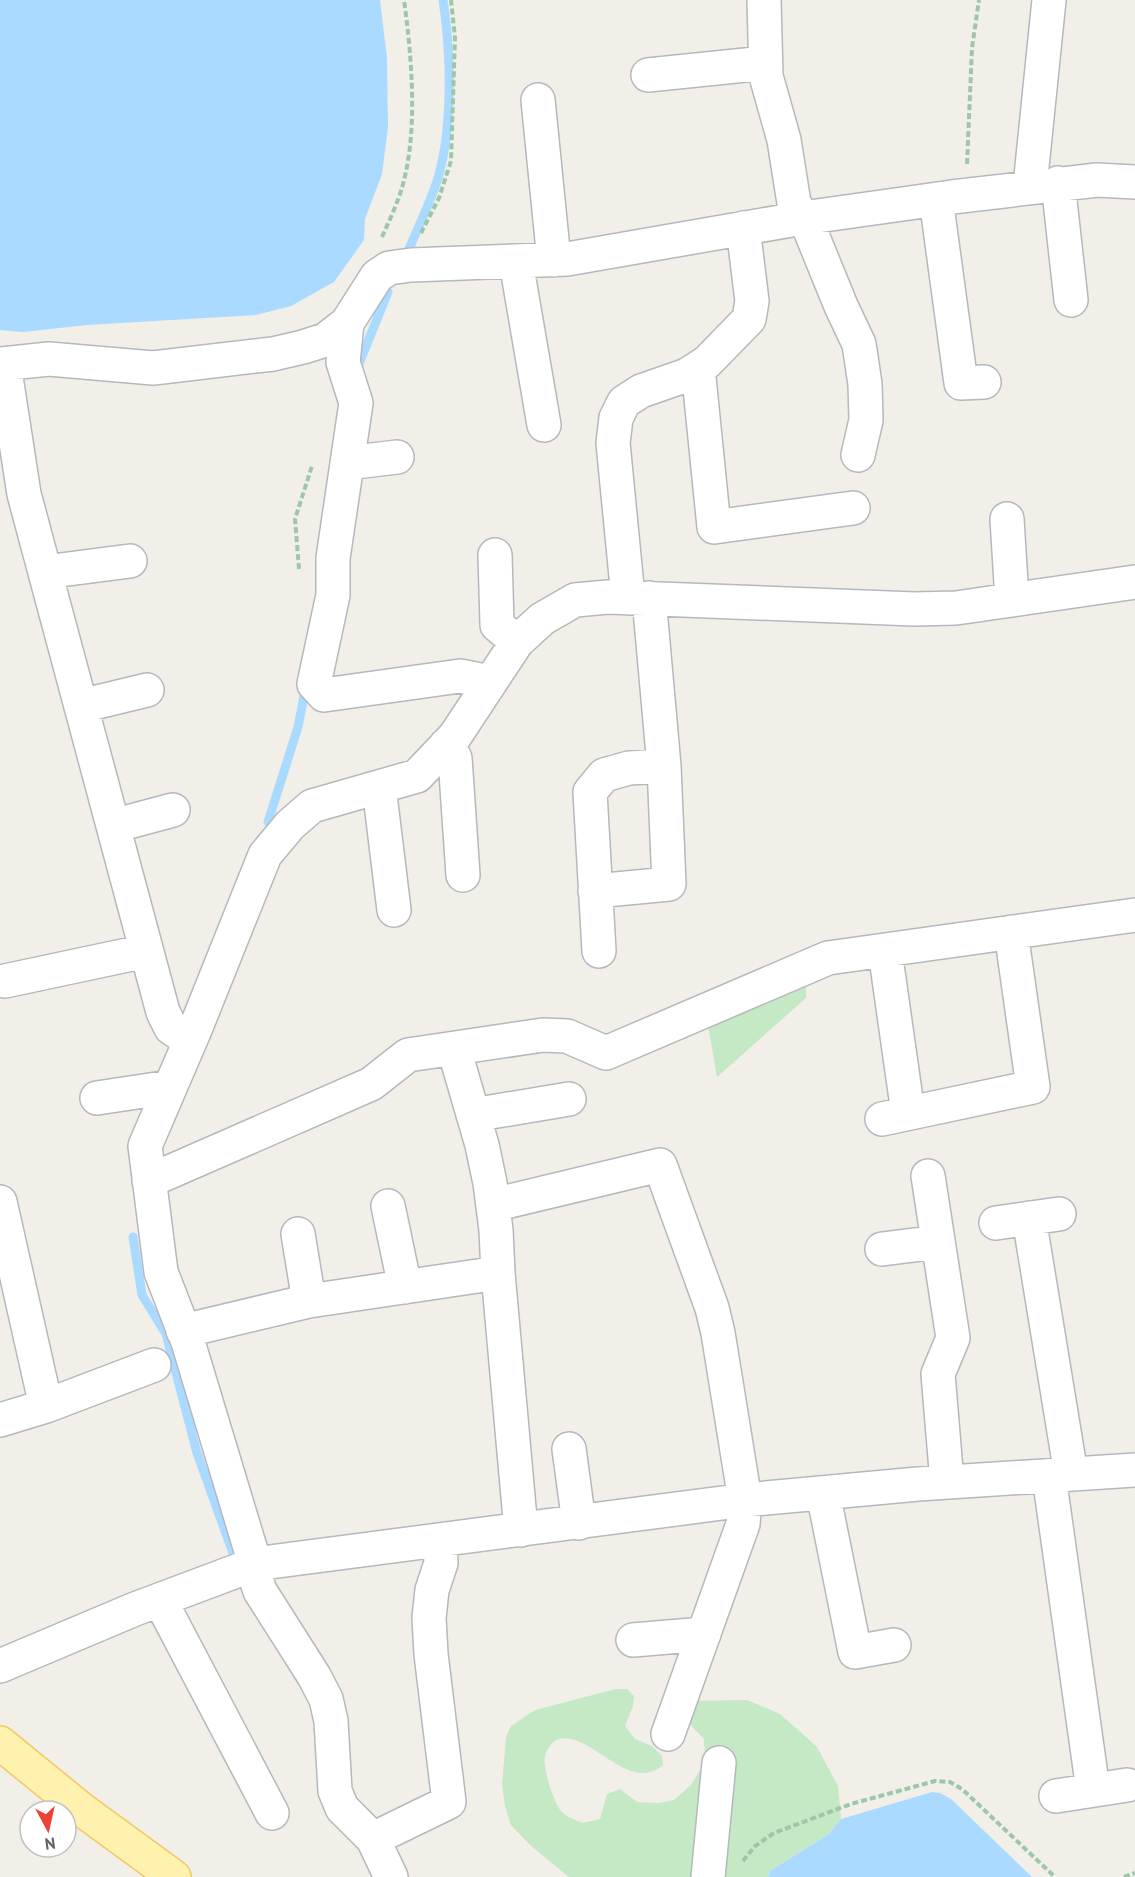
<svg xmlns="http://www.w3.org/2000/svg" width="1135" height="1877" viewBox="0 0 1135 1877" font-family="'PT Sans',sans-serif">
	<rect width="100%" height="100%" fill="#f1efe8"/>
	<!-- green -->
	<path fill="#c5e8c5" d="M806,986V998L717,1077L708,1025Z
		M616,1689H627L634,1696L633,1706L625,1726L635,1739L652,1746L662,1756L663,1765C629,1795 590,1730 559,1739C552,1741 547,1749 545,1756C542,1766 554,1805 562,1812C567,1817 576,1820 582,1823L600,1819L607,1794L620,1789L637,1802L659,1803L674,1800L691,1785L705,1762L704,1739L685,1719L693,1701L747,1700L780,1714L817,1747L838,1786L841,1819L829,1834L770,1871L768,1877H569L530,1845L511,1825L505,1806L502,1785L506,1737L511,1726L535,1710Z"/>
	<!-- water -->
	<path fill="#aadaff" d="M0,0H380L387,58L388,127L382,174L365,219L364,240L334,282L291,306L256,315L87,325L23,332L0,330Z
		M932,1792L940,1793L951,1799L1032,1877H768L770,1871L829,1834L841,1819Z"/>
	<g fill="none" stroke-linecap="round" stroke-linejoin="round">
		<!-- stream -->
		<path stroke="#aadaff" stroke-width="9" d="M407,254C417,229 430,204 438,178C453,127 451,52 443,0
			M356,371L388,292
			M268,822L298,727L306,686
			M133,1237L142,1295L166,1334L197,1453L233,1553"/>
		<!-- minor casing -->
		<g stroke="#b5b8bc" stroke-width="36">
			<path id="minor" d="M764,0L766,76L784,140L794,203L810,230L841,306L859,344L865,384L866,420L858,455
				M648,75L765,63
				M538,100L554,260
				M1058,183L1071,300
				M1030,186L1049,0
				M936,199L961,383L984,382
				M516,262L544,425
				M347,323L343,362L356,403L333,558V595L314,684L324,695L460,676L490,682
				M0,364L49,359L153,368L273,354L303,347L325,340L347,323L377,276L389,268L411,265L567,259L803,218L952,197L1097,180L1135,182
				M4,364L24,494L163,1012L171,1028L190,1041
				M698,368L714,527L853,508
				M347,463L397,457
				M1007,519L1012,600
				M495,555L497,625L517,642
				M45,572L130,561
				M628,597L613,443L616,418L624,402L641,391L687,375L698,368L707,362L749,319L752,301L743,228
				M81,706L147,690
				M446,745L455,758L463,875
				M379,787L394,910
				M113,826L173,810
				M595,891L669,884L664,766L649,598
				M599,951L590,792L604,775L629,768L664,766
				M885,951L908,1113
				M5,981L146,951
				M454,1049L482,1145L490,1183L496,1230L498,1273L521,1530
				M97,1098L170,1087
				M473,1115L569,1099
				M882,1119L1033,1087L1011,932
				M928,1176L953,1338L938,1374L947,1482
				M149,1181L371,1084L408,1055L543,1035L567,1036L606,1053L828,958L1135,915
				M0,1202L46,1406
				M493,1205L660,1165L712,1308L718,1333L745,1500L743,1524L668,1734
				M388,1206L405,1287
				M1029,1218L1071,1474
				M996,1223L1059,1214
				M298,1234L309,1301
				M882,1249L938,1242
				M183,1331L309,1301L498,1273
				M0,1420L46,1406L154,1365
				M569,1449L579,1523
				M1049,1476L1093,1790
				M823,1493L855,1652L894,1645
				M160,1600L272,1813
				M633,1640L704,1634
				M0,1666L135,1609L255,1564L745,1500L918,1484L1135,1470
				M1056,1796L1127,1785
				M373,1839L449,1802L431,1654L429,1618L432,1590L441,1563L440,1540
				M391,1877L373,1839L342,1808L335,1791L331,1721L326,1699L314,1676L260,1591L256,1579L255,1564L188,1342L161,1272L145,1146L194,1032L265,855L290,825L312,806L417,776L455,736L517,642L542,619L575,600L608,597L914,609L956,608L1135,582
				M708,1877L719,1763"/>
		</g>
		<!-- major casing -->
		<g stroke="#f2c960" stroke-width="36">
			<path id="major" d="M0,1743L81,1809L174,1877"/>
		</g>
		<!-- path -->
		<path stroke="#9cc7a9" stroke-width="4" stroke-dasharray="6 3" stroke-linecap="butt" d="M967,164L972,48L979,0
			M421,233L439,198L451,161L455,38L451,0
			M382,237C388,223 395,209 400,194C419,138 412,58 404,0
			M299,569L295,519L312,466
			M743,1861L755,1846L774,1833L851,1804L935,1781L950,1782L962,1789L1055,1877
			M1124,1877L1135,1873"/>
		<!-- minor -->
		<use href="#minor" stroke="#fff" stroke-width="33"/>
		<!-- major -->
		<use href="#major" stroke="#fff2af" stroke-width="33"/>
	</g>
	<!-- north arrow -->
	<g transform="translate(48 1829) rotate(172)"><circle r="28" fill="#ffffff" stroke="#bfc1c3" stroke-width="1.5"/>
	<path d="M0-4.5L10 22L0 15L-10 22Z" fill="#ea4335"/>
	<text y="-9" font-size="16" font-weight="bold" text-anchor="middle" fill="#5f6368">N</text>
	</g>
</svg>
